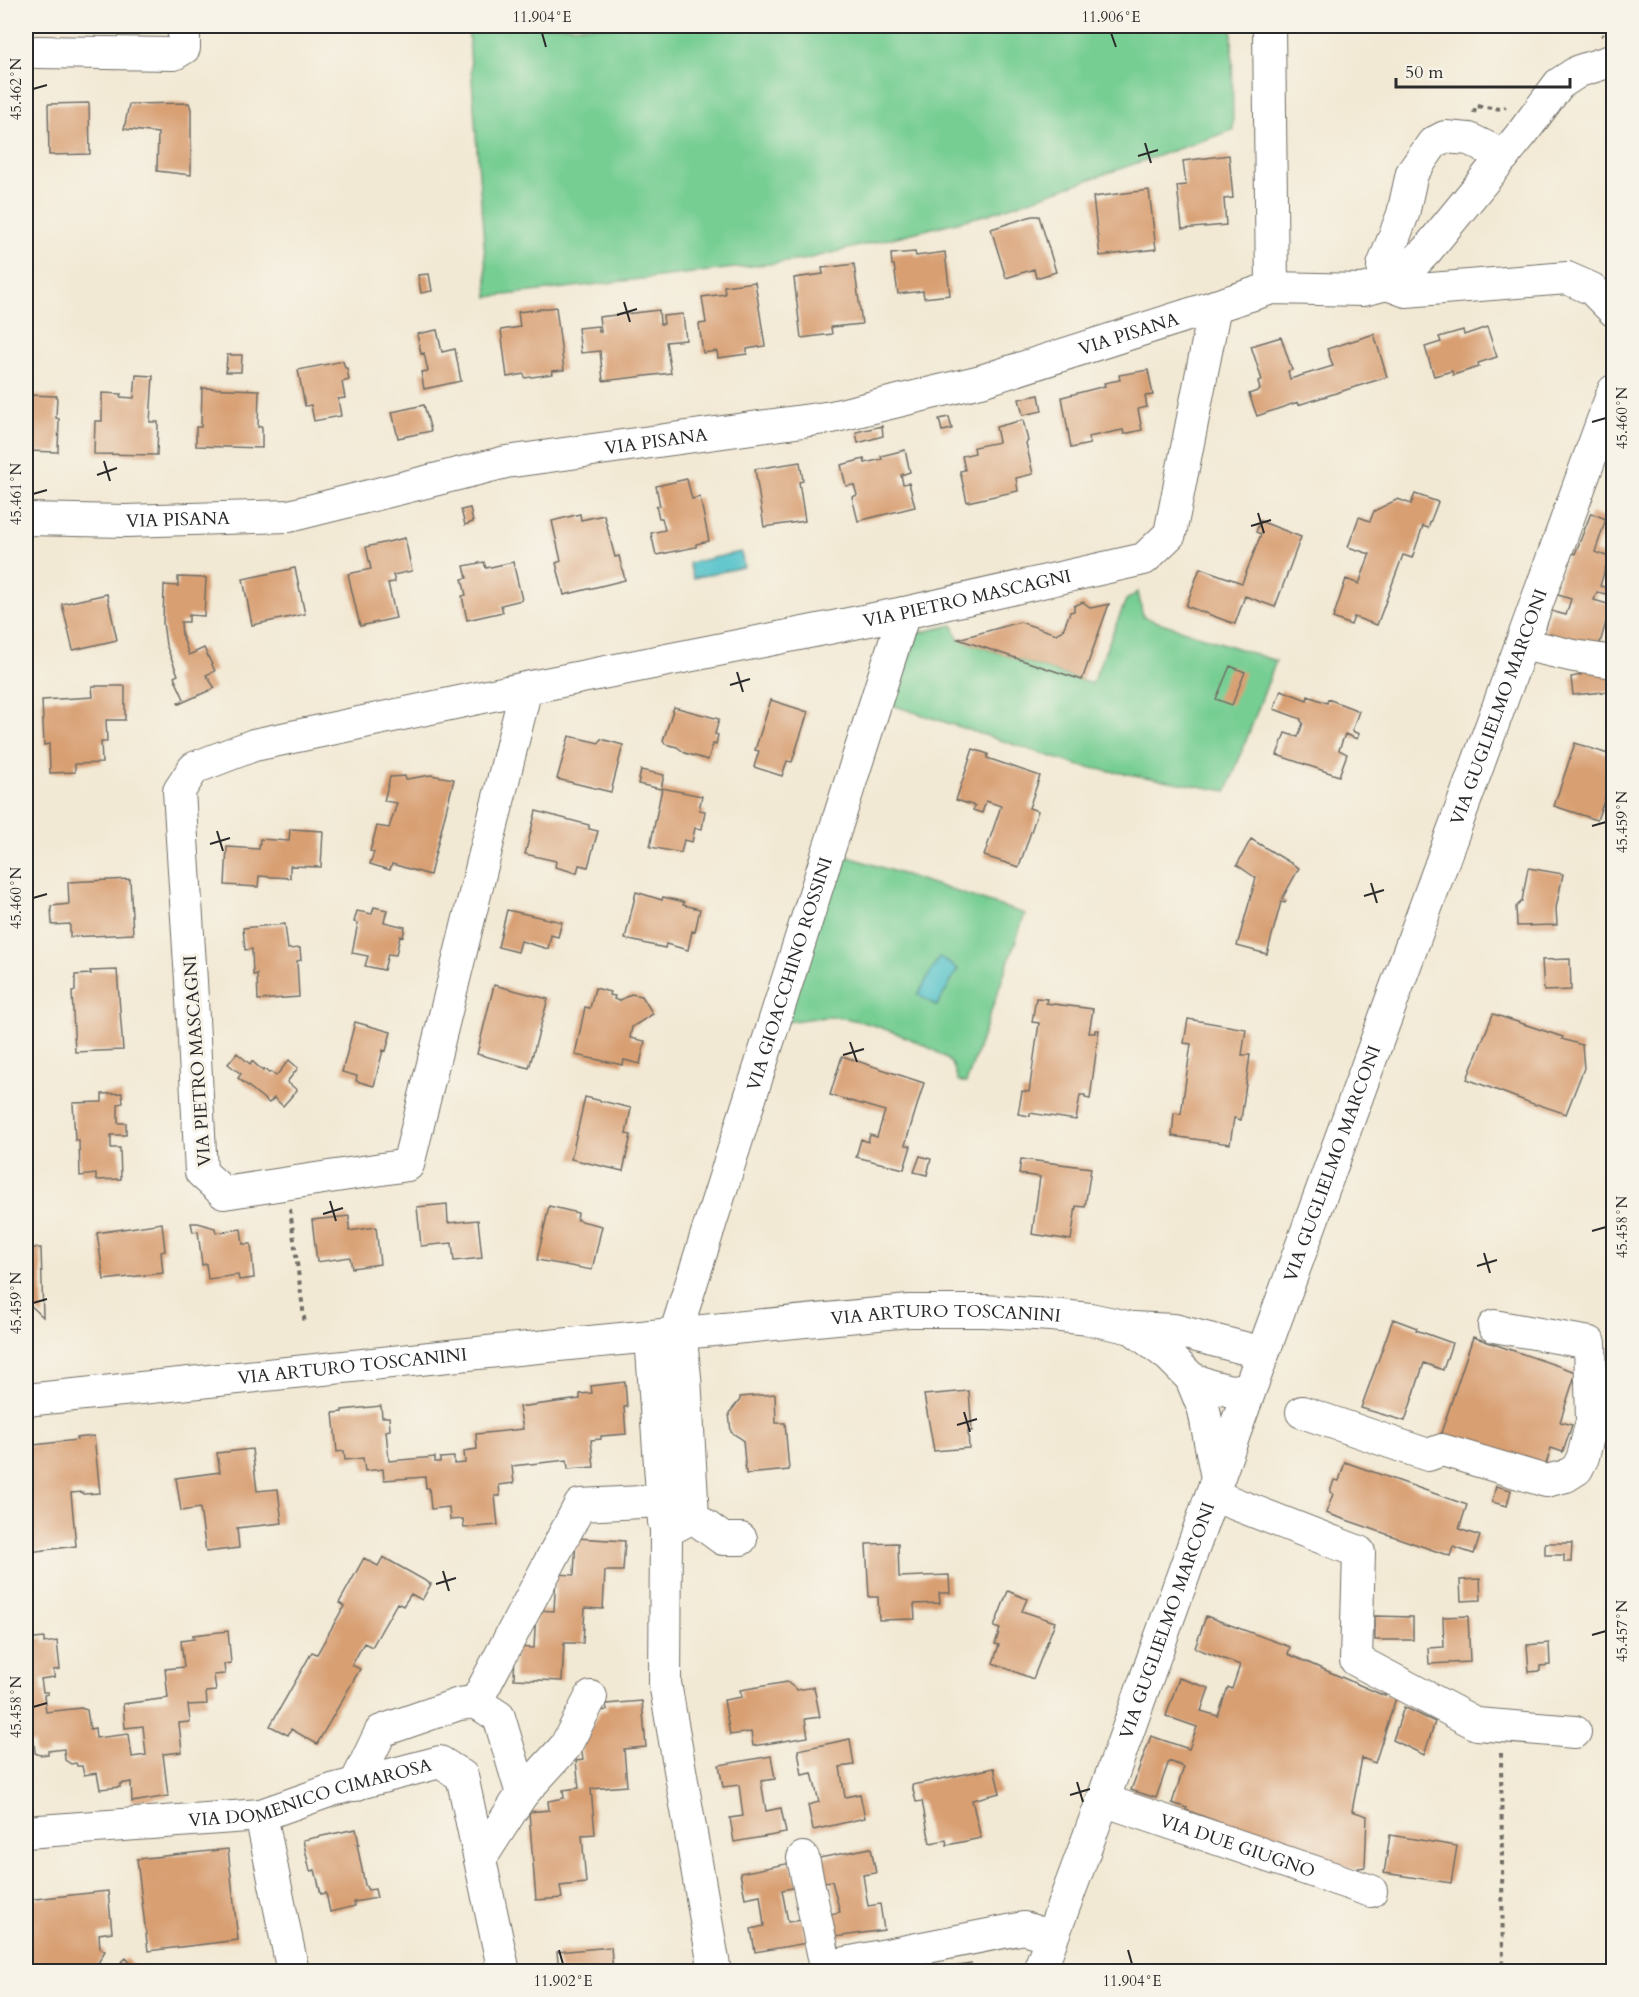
<svg xmlns="http://www.w3.org/2000/svg" width="1639" height="1997" viewBox="0 0 1639 1997" font-family="Cardo,serif">
	<rect width="100%" height="100%" fill="#f7f3e8"/>
	<filter id="ink" filterUnits="userSpaceOnUse"><feTurbulence type="fractalNoise" baseFrequency=".0167" numOctaves="2"/><feDisplacementMap in="SourceGraphic" scale="12" xChannelSelector="R" yChannelSelector="G"/><feConvolveMatrix kernelMatrix="1 2 1 2 8 2 1 2 1" color-interpolation-filters="sRGB"/></filter>
	<filter id="wash" filterUnits="userSpaceOnUse"><feTurbulence type="fractalNoise" baseFrequency=".008" numOctaves="4" result="noise"/><feDisplacementMap in="SourceGraphic" scale="24" xChannelSelector="R" yChannelSelector="G"/><feGaussianBlur stdDeviation="1.35" result="paint"/><feColorMatrix in="noise" values="0 0 0 0 0 0 0 0 0 0 0 0 0 0 0 0 0 1.4 0 .05"/><feComposite in="paint" operator="in"/></filter>
	<g filter="url(#wash)">
		<rect width="100%" height="100%" fill="#f2e9d4"/>
		<!-- green -->
		<path fill="#76ce93" stroke="#507c5f" stroke-width="1.5" d="M468,26H1232L1233,130L989,214L803,260L488,297Z
			M1138,592L1143,617L1276,661L1227,791L1080,766L892,705L918,633L953,625L958,639L1092,684L1126,600Z
			M840,854L1025,914L966,1083L958,1081C956,1076 955,1068 952,1064C935,1044 862,1019 836,1017C820,1016 802,1020 785,1022Z"/>
		<!-- water -->
		<path fill="#55c3ca" stroke="#40777a" stroke-width="1.5" d="M741,552L744,567L693,578L689,563Z
			M939,957L958,969L937,1006L918,995Z"/>
		<g id="blocks">
			<!-- building -->
			<path fill="#d89f72" d="M89,103L90,154L49,155L48,104Z
				M189,103L191,109V175L157,171L158,133L124,129L129,104Z
				M1229,155L1233,198L1224,199L1226,225L1182,229L1177,186L1186,185L1183,161Z
				M1149,190L1156,249L1100,256L1093,197Z
				M1032,216H1039L1056,272L1036,278L1034,269L1006,278L991,229Z
				M915,252L916,256L945,252L950,295L924,298L923,291L898,294L894,265H892L891,254Z
				M854,264L862,324L831,327L832,334L801,338L794,278L823,274L822,268Z
				M429,274L432,291L421,293L418,275Z
				M755,282L765,346L747,349V354L718,358L717,351L703,353L699,324L706,323L702,297L725,294L724,286Z
				M556,307L564,370L552,371L553,374L525,378L524,374L507,377L501,330L520,327L518,312Z
				M659,310L660,324H664L663,316L683,314L686,340L666,342L671,373L603,381L600,351L581,353L578,328L598,326L599,332H601L599,317Z
				M1487,327L1497,357L1478,363L1479,367L1453,375L1452,371L1434,376L1425,347L1441,342L1439,337L1463,330L1464,335Z
				M437,330L442,352L455,349L461,381L424,389L421,372L428,371L424,353L421,354L417,334Z
				M1374,334L1387,377L1298,405V402L1257,416L1249,394L1260,390L1258,381L1262,380L1251,346L1281,337L1292,370L1288,371L1290,379L1333,366L1327,349Z
				M227,355H242L241,372H226Z
				M343,361L345,368H347L349,380L342,382L345,398L338,399L341,416L314,421L311,405L305,406L298,370Z
				M1148,370L1153,395L1145,396L1147,407L1138,409L1142,430L1124,434L1123,430L1088,437L1090,444L1071,448L1062,397L1105,386L1104,383L1120,380L1119,375Z
				M136,375L153,376L150,422H158L157,455L94,454L95,421H102V393L121,394L120,397L134,398Z
				M202,388L259,390L258,427H262V448L196,446V427H201Z
				M26,395L57,396L56,418L59,419L58,452L26,451Z
				M1039,395L1042,411L1023,415L1019,399Z
				M424,405L431,431L398,438L392,412Z
				M949,417L952,429L942,431L939,419Z
				M1023,420L1028,441L1026,443L1033,474L1016,478L1018,491L967,502L960,471L965,470L962,456L975,453L974,447L999,442L996,427Z
				M882,426L883,436L858,443L856,432Z
				M905,450L910,472L901,475L903,484L909,483L915,507L858,521L852,497L857,495L854,485L846,486L841,465L864,459L865,463L882,459L881,456Z
				M800,462L803,481L799,482L805,521L764,527L755,469Z
				M687,479L692,499L700,497L709,541L696,544V547L656,555L651,533L665,530L662,518H659L656,506H660L656,486Z
				M1415,494L1438,502L1428,528L1423,526L1412,558L1403,555L1377,625L1354,617L1351,625L1333,618L1346,579L1359,584L1369,556L1370,554L1348,547L1359,517L1370,521L1374,511L1398,499L1411,504Z
				M470,508L473,522L465,525L461,510Z
				M1591,513L1606,519L1595,552L1609,557L1600,586L1613,589L1611,595L1597,592L1594,600L1611,605L1598,650L1544,633L1551,611L1566,615L1571,599L1555,594L1569,551L1575,554Z
				M580,514L581,520L604,515L615,557L619,556L625,580L564,595L556,563L561,561L552,521Z
				M1260,521L1301,537L1275,607L1245,596L1235,624L1186,606L1200,568L1242,583L1261,534L1256,532Z
				M405,538L412,571L393,575L395,582L388,583L396,618L360,626L348,574L371,569L366,547Z
				M484,562L486,568L513,562L522,600L501,605L503,612L467,620L462,596L466,595L462,579L467,578L464,566Z
				M295,568L305,614L252,625L243,579Z
				M178,577L206,578L204,616L189,615V622H181L182,635L189,655L204,648L215,671L206,675L215,688L179,704L178,703L184,699L174,677L178,675L166,645L163,623L164,585L178,586Z
				M107,594L117,640L73,650L62,604Z
				M1083,602L1091,608L1109,604L1082,680L958,639L1020,622L1056,634L1063,630L1070,612L1074,611V606Z
				M1230,666L1245,672L1232,705L1216,699Z
				M1580,666L1614,667V691L1573,695L1571,677L1581,675Z
				M92,686H125V720H106L107,742H101L102,763L75,764V772L50,773L49,744L44,745L42,700L93,697Z
				M1281,690L1307,700L1308,696L1327,703L1328,699L1359,711L1352,731L1359,734L1357,739L1345,734L1339,750L1347,754L1339,776L1277,755L1285,733L1298,737L1303,723L1301,721V719L1274,709Z
				M771,700L808,712L792,762L787,761L782,776L754,767L759,751L755,750Z
				M674,707L719,719L715,734L718,735L716,745L713,744L708,760L685,753L677,747L665,744L663,741Z
				M569,736L599,743L601,739L623,745L611,792L557,779Z
				M1575,743L1614,756V773L1597,820L1554,806Z
				M973,749L988,754L987,758L1040,776L1029,808L1038,811L1019,867L984,856L1001,806L986,801L982,813L973,810L975,806L956,800Z
				M641,770L664,775L661,789L638,784Z
				M431,775L454,779L430,875L392,864L390,870L370,864L374,852L370,851L377,826L389,828L397,803L384,801L390,777L405,776V779H407Z
				M662,788L702,796L699,810L705,811L702,829L695,828L692,842L684,840L681,853L650,847Z
				M536,811L589,825V829L598,831L588,867L579,865L577,873L555,867L556,861L525,854Z
				M290,829L323,831L321,867L290,866V878L259,876L258,887L225,885L227,847L259,849L260,839L289,841Z
				M1251,839L1299,868L1282,899L1286,901L1285,903L1281,902L1267,954L1237,946L1256,878L1237,865Z
				M1528,868L1563,874L1556,908L1557,925L1517,926L1516,907L1522,901Z
				M130,879L133,934L70,937V924L52,925L51,906L69,904L68,882Z
				M636,892L662,900L663,897L684,902L683,905L700,909L695,932L692,931L688,950L666,944L665,948L625,939Z
				M374,907L387,910L384,922L405,927L403,937L400,936L396,955L388,954L384,970L365,966L368,956L352,953L358,923L354,922L357,911L372,914Z
				M507,910L562,922L558,937L551,935L548,949L521,941L518,952L498,947Z
				M285,924L288,949L300,948L301,960L297,961L299,997L258,1000L257,974L253,975L252,949L245,950L243,928Z
				M1570,959L1571,990L1544,991L1542,960Z
				M117,970L123,1050L75,1052L72,992L75,991V975L91,974L90,971Z
				M494,985L548,999L529,1068L477,1054Z
				M595,988L610,992L609,995L615,996L614,999L619,1001L631,994L642,996L653,1014L632,1027L630,1038L645,1041L640,1064L624,1060L623,1065L575,1055L585,1007L590,1008Z
				M1036,998L1047,999L1046,1003L1093,1009L1089,1033H1095V1030H1099L1090,1099L1085,1098V1095H1080L1076,1120L1030,1113V1116L1018,1114L1022,1091L1029,1092L1039,1023L1032,1022Z
				M1493,1014L1563,1037L1562,1039L1582,1045L1584,1068L1566,1114L1537,1104L1536,1105L1467,1079Z
				M1188,1019L1246,1029L1242,1055H1250L1241,1120L1234,1118L1230,1144L1172,1136L1174,1113L1181,1114L1191,1044L1184,1043Z
				M355,1022L391,1032L386,1051L383,1050L374,1086L356,1081L357,1076L342,1072Z
				M237,1053L250,1064L252,1061L263,1071L264,1069L269,1073L271,1072L276,1076L289,1060L298,1068L287,1082L297,1090L283,1106L274,1098L269,1103L238,1078L241,1074L228,1064Z
				M842,1056L924,1083L905,1145L911,1146L904,1169L856,1157L861,1139L868,1142L870,1135L877,1137L885,1111L830,1095Z
				M122,1093L123,1103L118,1104V1123H126V1135H111V1148H120L121,1179L96,1180V1174L80,1176L79,1140H75L73,1103L102,1102V1094Z
				M585,1097L631,1108L626,1134L631,1135L623,1171L571,1159Z
				M920,1156L931,1159L927,1175L914,1172Z
				M1021,1159L1091,1168L1085,1207L1076,1206L1071,1240L1032,1234L1040,1177L1019,1174Z
				M447,1204L448,1223L478,1220L482,1258L454,1261L452,1243L421,1246L417,1207Z
				M549,1206L578,1213L577,1220L602,1226L592,1270L537,1260Z
				M349,1216V1231L376,1227L380,1264L352,1268L350,1257L317,1262L312,1220Z
				M162,1223L165,1251L161,1252L163,1273L104,1280L97,1233Z
				M191,1223H198L215,1228L216,1233L241,1229L243,1244H251L254,1278L239,1280L238,1275L208,1279L206,1264L202,1265L198,1231L193,1232Z
				M26,1248H41L43,1317L26,1301Z
				M1393,1319L1417,1328L1416,1330L1452,1343L1443,1370L1424,1363L1405,1421L1361,1408Z
				M1473,1337L1576,1372L1560,1422L1572,1425L1563,1452L1551,1448L1544,1471L1440,1436Z
				M625,1382L627,1407H624L626,1434L601,1436V1439L591,1440L594,1467L568,1469L567,1460L512,1466L514,1483L499,1485L500,1496H495L498,1525L464,1528L463,1519L450,1520L449,1507L431,1509L429,1488H426L425,1477L384,1480L383,1469L365,1471L363,1458L345,1460L344,1451L337,1452L333,1413L342,1412V1410L381,1406L382,1417H389L390,1430L386,1431L389,1461L435,1457V1462H440V1458L454,1457V1464L465,1463L464,1451L477,1449L476,1434L523,1429L519,1407L580,1399V1394L592,1393L591,1386Z
				M969,1391L972,1431H968L969,1448L934,1451L924,1395Z
				M775,1394L776,1423H785L789,1470L746,1474L743,1440L731,1432L729,1413L740,1400V1397Z
				M94,1436L100,1493L83,1494V1492L71,1493L76,1546L29,1552L26,1518V1446L77,1440L76,1438Z
				M252,1449L257,1491L278,1489L282,1523L237,1528L239,1548L206,1552L200,1508L181,1511L176,1478L220,1472L217,1453Z
				M1345,1462L1467,1505L1459,1529L1480,1536L1474,1554L1453,1547L1450,1556L1326,1513L1333,1494L1330,1492L1334,1480L1339,1481Z
				M1496,1486L1511,1490L1507,1506L1492,1502Z
				M576,1538L625,1541L623,1571H605L603,1609L585,1608L583,1643H564L562,1681L514,1679L515,1647L534,1648L536,1610L554,1611L556,1574L574,1575Z
				M898,1543L899,1577L949,1575L950,1593H939L940,1603L914,1604L915,1619L879,1620L878,1597H869L866,1544Z
				M1545,1543H1572L1571,1562H1564V1555H1545Z
				M383,1557L431,1584L422,1600L411,1594L403,1606L397,1603L372,1647L364,1643L352,1665L360,1669L317,1744L291,1729L288,1735L270,1726L312,1652L317,1654L344,1606L339,1603L364,1558L378,1566Z
				M1480,1579L1481,1600L1461,1601L1460,1580Z
				M1008,1591L1027,1599L1022,1611L1055,1622L1033,1679L993,1663L999,1645L995,1644L1000,1629L994,1627Z
				M1206,1616L1290,1647L1288,1654L1385,1696V1694L1396,1698L1375,1763L1362,1758L1352,1811L1367,1816L1365,1867L1353,1869L1278,1843L1277,1844L1186,1810L1187,1808L1172,1803L1184,1767L1169,1761L1156,1798L1131,1790L1151,1736L1189,1749L1197,1727L1166,1716L1179,1678L1209,1688L1201,1711L1218,1716L1228,1687L1232,1689L1240,1665L1195,1648Z
				M1375,1616L1413,1617V1640H1375Z
				M1468,1616L1470,1662L1429,1664L1428,1648L1444,1647L1443,1617Z
				M228,1631L231,1663L224,1664L225,1674L214,1675L216,1691L206,1692L207,1704L188,1705L190,1722L179,1723L182,1752L163,1754L168,1796L132,1802L131,1782L120,1784V1787L100,1789L97,1773L84,1775L82,1766H77L76,1763L71,1764L65,1760L64,1749L48,1751V1754L40,1755L35,1753L34,1743H30L29,1729H26V1640L44,1638V1643L57,1641L60,1669L53,1670L55,1677L41,1679L43,1692H48V1694L44,1695L46,1712L81,1708L87,1710L90,1729L95,1728L96,1738L129,1734L132,1757L146,1755L143,1726L125,1728L123,1704L168,1698L165,1669L184,1667L181,1641L194,1639L193,1635Z
				M1549,1643L1550,1665L1540,1666V1671L1529,1672L1527,1645Z
				M787,1682L797,1690L814,1687L820,1717L805,1719L808,1737L753,1746L751,1732L730,1735L724,1700L742,1697L740,1690Z
				M642,1701L646,1747L624,1749L627,1786L591,1789L595,1834L582,1835L586,1883L560,1886L562,1898L536,1900L529,1812L549,1810L548,1801L564,1798L563,1790L579,1788L576,1761L583,1760L581,1745L600,1711L607,1710L606,1704Z
				M1404,1707L1435,1722L1424,1755L1393,1740Z
				M850,1739L854,1765L840,1767L845,1797L860,1794L865,1818L813,1830L808,1805L819,1802L812,1773L802,1775L798,1750Z
				M771,1756L775,1779L761,1781L766,1811L781,1808L786,1833L734,1842L730,1818L743,1816L739,1785L723,1787L719,1765Z
				M994,1768L1000,1793L972,1800L981,1838L947,1845L946,1840L930,1843L922,1801L916,1802L912,1785Z
				M356,1829L359,1844H357L365,1885L368,1890L375,1889L377,1898L354,1902L355,1906L330,1912L326,1893L321,1894L315,1870L310,1871L303,1840Z
				M1390,1835L1457,1846L1451,1883L1384,1873Z
				M871,1848L876,1873L863,1875L868,1906L880,1904L884,1930L835,1937L830,1914L840,1912L832,1881L823,1882L819,1858Z
				M228,1849L238,1940L148,1951L137,1859Z
				M791,1863L797,1887L782,1890L788,1922L802,1920L807,1943L755,1952L751,1929L764,1926L760,1895L745,1898L740,1873Z
				M108,1891L112,1932L99,1934L100,1948L105,1951L94,1970L97,1971L26,1970V1900Z
				M611,1947L613,1971H559L557,1952Z
				M126,1958L138,1971H111Z
				M971,1964L972,1971H939V1970Z"/>
		</g>
	</g>
	<g filter="url(#ink)">
		<use href="#blocks" fill-opacity="0" stroke="#716e66" stroke-width="1.5"/>
		<g fill="none" stroke-linecap="round" stroke-linejoin="round">
			<!-- minor casing -->
			<g stroke="#716e66" stroke-width="34">
				<g id="minor">
					<path d="M1269,26L1272,288"/>
					<path d="M37,52L174,54L184,48V26"/>
					<path d="M1387,284L1406,291L1567,278L1592,289L1614,311"/>
					<path d="M1387,284L1383,266L1403,214L1412,173L1433,143L1445,137L1469,139L1504,156"/>
					<path id="s1" d="M26,519L126,521L289,516L506,462L832,417L981,381L1272,288L1363,290L1387,284L1406,272L1427,250L1524,131L1559,84L1579,71L1614,60"/>
					<path d="M1522,644L1574,656L1614,662"/>
					<path id="s2" d="M526,688L408,1165L224,1193L201,1172L191,981L179,791L194,768L254,745L526,688L904,613L1144,559L1170,534L1215,306"/>
					<path d="M1132,1328L1174,1330L1263,1353"/>
					<path d="M651,1336L664,1522"/>
					<path d="M1191,1378L1204,1410L1217,1478"/>
					<path id="s3" d="M26,1400L497,1351L909,1311H984L1051,1315L1090,1319L1132,1328L1169,1356L1191,1378L1211,1386L1231,1391L1250,1389"/>
					<path d="M1302,1412L1428,1455L1442,1450L1546,1481L1566,1476L1577,1469L1583,1457L1592,1421L1590,1343L1494,1326"/>
					<path d="M1212,1495L1359,1552L1356,1660L1477,1724L1575,1732"/>
					<path d="M693,1517L666,1531L665,1683L715,1972"/>
					<path id="s4" d="M741,1539H723L693,1517L685,1377L679,1322L904,613"/>
					<path d="M476,1702L580,1505L662,1501"/>
					<path d="M355,1785L381,1731L459,1704L476,1702L499,1717L522,1794L480,1859"/>
					<path d="M522,1794L565,1747L591,1697"/>
					<path id="s5" d="M1103,1800L1371,1891"/>
					<path d="M261,1815L293,1972"/>
					<path id="s6" d="M26,1832L261,1815L332,1790L440,1762L462,1776L504,1972"/>
					<path d="M803,1858L826,1967L1024,1928L1052,1937"/>
				</g>
			</g>
			<!-- major casing -->
			<g stroke="#716e66" stroke-width="35">
				<g id="major">
					<path id="s7" d="M1039,1972L1103,1800L1240,1416L1614,391"/>
				</g>
			</g>
			<!-- path -->
			<path stroke="#716e66" stroke-width="4" stroke-dasharray="4.5 4.5" stroke-linecap="butt" d="M1598,26L1603,36
				M1474,113L1476,106L1501,109L1506,107
				M290,1209L305,1325
				M1501,1753L1503,1972"/>
			<!-- minor -->
			<use href="#minor" stroke="#fff" stroke-width="32"/>
			<!-- major -->
			<use href="#major" stroke="#fff" stroke-width="33"/>
		</g>
	</g>
	<!-- ticks -->
	<path fill="none" stroke="#2b2b2b" stroke-width="2" d="M542,33L546,47M1111,33L1116,47M33,89L47,85M1145,143L1151,163M1138,156L1158,150M624,302L630,322M617,315L637,309M1592,422L1606,418M104,461L110,481M97,475L117,468M33,494L47,490M1258,513L1264,533M1251,526L1271,520M737,672L743,692M730,685L750,679M1592,826L1606,822M217,831L223,851M210,844L230,838M1371,883L1377,903M1364,896L1384,890M33,898L47,894M850,1042L857,1062M843,1055L864,1049M330,1201L336,1221M323,1214L343,1208M1592,1231L1606,1227M1484,1253L1490,1273M1477,1266L1497,1260M33,1303L47,1299M964,1412L970,1432M957,1425L977,1419M443,1571L449,1591M436,1584L456,1578M1592,1635L1606,1631M33,1707L47,1703M1077,1782L1083,1802M1070,1795L1090,1789M559,1950L563,1964M1128,1950L1132,1964"/>
	<g text-anchor="middle" stroke-width="6" stroke-linejoin="round" paint-order="stroke">
		<!-- street labels -->
		<g font-size="18" fill="#2b2b2b" stroke="#f7f3e8">
			<text dy="6" stroke="none"><textPath href="#s1" startOffset="1124">VIA PISANA</textPath></text>
			<text dy="6" stroke="none"><textPath href="#s1" startOffset="638">VIA PISANA</textPath></text>
			<text dy="6" stroke="none"><textPath href="#s1" startOffset="152">VIA PISANA</textPath></text>
			<text dy="6" stroke="none"><textPath href="#s2" startOffset="1910">VIA PIETRO MASCAGNI</textPath></text>
			<text dy="6" stroke="none"><textPath href="#s7" startOffset="1346">VIA GUGLIELMO MARCONI</textPath></text>
			<text dy="6" stroke="none"><textPath href="#s4" startOffset="616">VIA GIOACCHINO ROSSINI</textPath></text>
			<text transform="translate(197 1061) rotate(-94)" y="6">VIA PIETRO MASCAGNI</text>
			<text dy="6" stroke="none"><textPath href="#s7" startOffset="860">VIA GUGLIELMO MARCONI</textPath></text>
			<text dy="6" stroke="none"><textPath href="#s3" startOffset="924">VIA ARTURO TOSCANINI</textPath></text>
			<text dy="6" stroke="none"><textPath href="#s3" startOffset="328">VIA ARTURO TOSCANINI</textPath></text>
			<text dy="6" stroke="none"><textPath href="#s7" startOffset="374">VIA GUGLIELMO MARCONI</textPath></text>
			<text dy="6" stroke="none"><textPath href="#s6" startOffset="288">VIA DOMENICO CIMAROSA</textPath></text>
			<text dy="6" stroke="none"><textPath href="#s5" startOffset="142">VIA DUE GIUGNO</textPath></text>
		</g>
	</g>
	<!-- margin -->
	<rect width="1639" height="1997" fill="none" stroke="#f7f3e8" stroke-width="66"/>
	<!-- scale -->
	<path d="M1396 78v9h174v-9" fill="none" stroke="#2b2b2b" stroke-width="3"/>
	<text x="1405" y="78" font-size="18" fill="#2b2b2b" stroke="#f7f3e8" stroke-width="4.5" paint-order="stroke">50 m</text>
	<rect x="33" y="33" width="1573" height="1931" fill="none" stroke="#2b2b2b" stroke-width="2"/>
	<g font-size="15" text-anchor="middle" fill="#2b2b2b">
		<text x="542" y="22">11.904°E</text>
		<text x="1111" y="22">11.906°E</text>
		<text transform="translate(16 89) rotate(-90)" y="5">45.462°N</text>
		<text transform="translate(1622 418) rotate(-90)" y="5">45.460°N</text>
		<text transform="translate(16 494) rotate(-90)" y="5">45.461°N</text>
		<text transform="translate(1622 822) rotate(-90)" y="5">45.459°N</text>
		<text transform="translate(16 898) rotate(-90)" y="5">45.460°N</text>
		<text transform="translate(1622 1227) rotate(-90)" y="5">45.458°N</text>
		<text transform="translate(16 1303) rotate(-90)" y="5">45.459°N</text>
		<text transform="translate(1622 1631) rotate(-90)" y="5">45.457°N</text>
		<text transform="translate(16 1707) rotate(-90)" y="5">45.458°N</text>
		<text x="563" y="1986">11.902°E</text>
		<text x="1132" y="1986">11.904°E</text>
	</g>
</svg>
